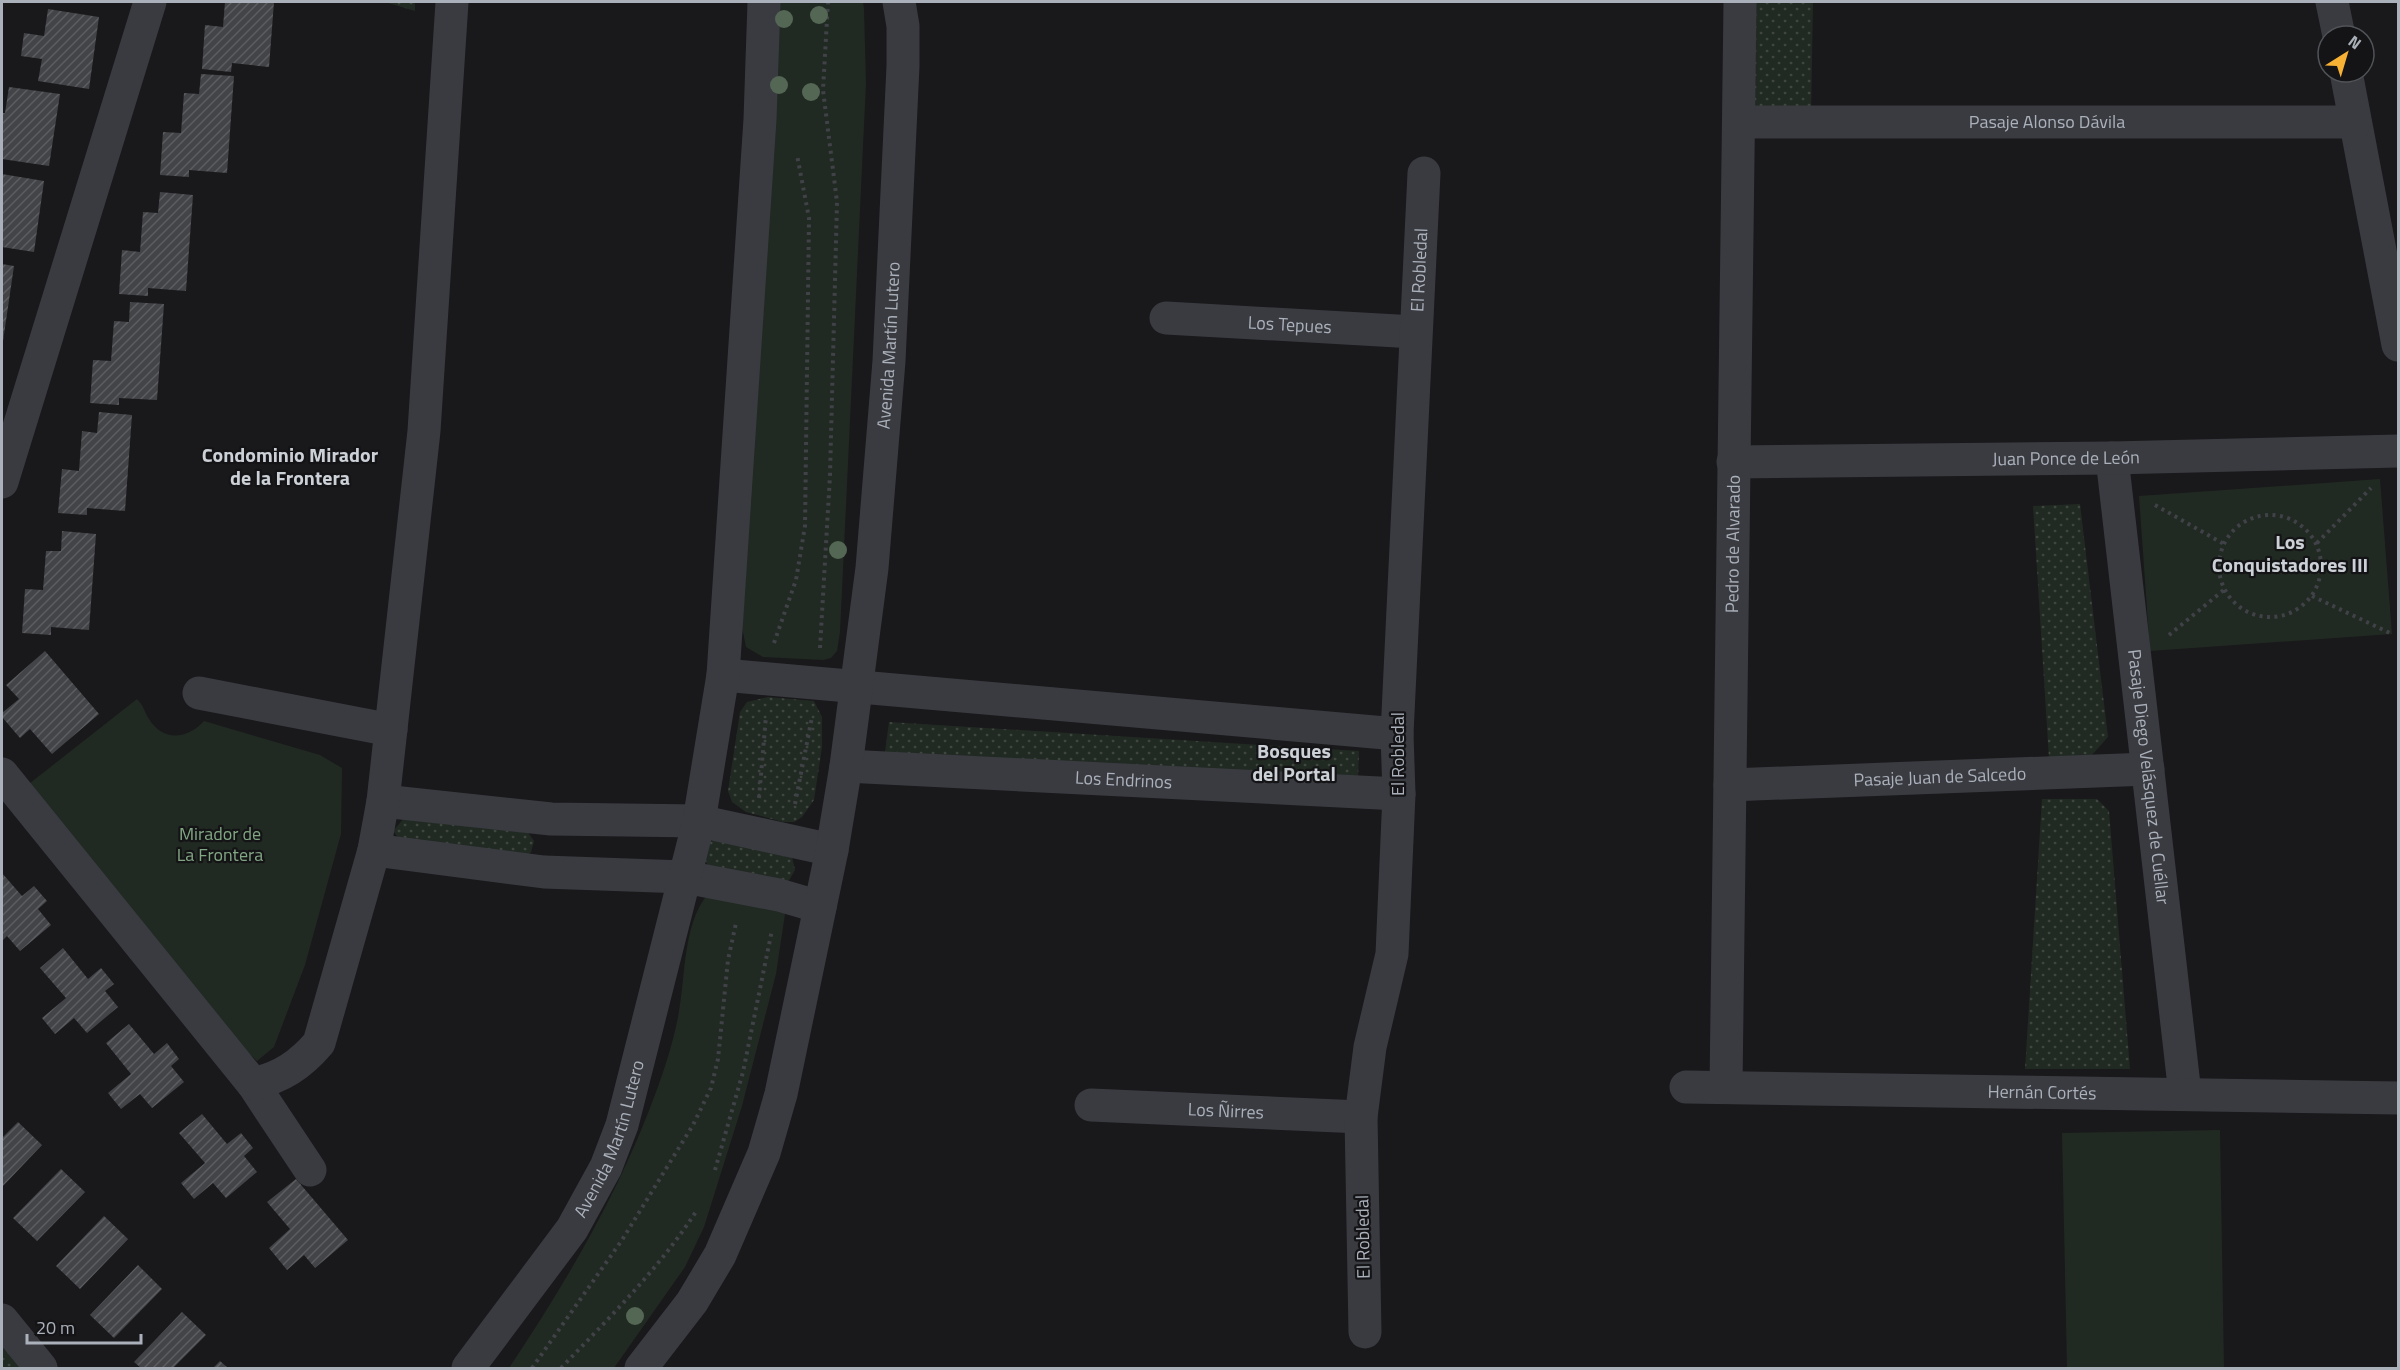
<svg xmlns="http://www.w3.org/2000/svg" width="2400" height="1370" viewBox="0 0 2400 1370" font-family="'Titillium Web',sans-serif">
	<defs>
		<pattern id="grass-dots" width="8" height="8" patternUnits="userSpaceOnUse" patternTransform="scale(1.5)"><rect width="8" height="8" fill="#212a22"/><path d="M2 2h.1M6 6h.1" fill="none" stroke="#3f4640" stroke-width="1.8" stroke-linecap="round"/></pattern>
		<pattern id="building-hatch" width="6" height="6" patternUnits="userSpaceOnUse" patternTransform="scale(1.5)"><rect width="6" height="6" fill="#434448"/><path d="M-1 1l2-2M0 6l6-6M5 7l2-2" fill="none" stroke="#5b5d60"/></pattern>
	</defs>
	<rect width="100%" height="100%" fill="#19191b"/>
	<!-- grass -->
	<path fill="url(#grass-dots)" d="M385,2H415V11Z
		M1752,2H1813L1811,116L1750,113Z
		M2080,504L2108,737L2091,756L2049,759L2033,506Z
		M768,697L814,701L822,717V747L814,800L802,817L794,822H783L746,812L732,802L728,791L740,712L747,702Z
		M889,722L1359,751L1358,781L885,752Z
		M2042,799H2097L2109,811L2130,1069H2025Z
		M406,816L527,831L534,841L531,852L523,859L405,846L393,831Z
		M714,840L792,857L795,870L788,882L708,865L705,861L709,842Z
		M2,1335L29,1368H2Z"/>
	<!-- park -->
	<path fill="#212a22" d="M780,2H863L864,9L866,83L840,632L837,651L831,658L823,660L763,657L746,647L742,627Z
		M2380,479L2392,634L2150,651L2139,496Z
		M137,699C144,706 144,711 149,719C163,742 188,739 204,721L320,755L342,768L341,834L305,965L274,1047L257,1061L237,1042L25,787Z
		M707,895L783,909L785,914L776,974L742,1106L704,1227L685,1267L614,1368H509C567,1281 620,1191 656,1092C665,1068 673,1042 678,1017C686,978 682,927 707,895Z
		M2220,1130L2224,1368H2067L2062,1133Z"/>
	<!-- building -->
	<path fill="url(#building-hatch)" d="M225,2H274L269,67L232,63L231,72L202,69L205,25L223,27Z
		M48,9L99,17L89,89L38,81L42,59L21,56L24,33L44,36Z
		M201,74L234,76L227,173L189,170V177L160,175L163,132L181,133L184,93L199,94Z
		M9,87L60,94L49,166L2,159V113H5Z
		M2,174L44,181L34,252L2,247Z
		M160,192L193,195L186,291L148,288V296L119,294L122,250L140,252L143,212L158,213Z
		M2,264L14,266L3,341H2Z
		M130,302L164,304L157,400L119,398V405L90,403L93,360L111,361L114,321L129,322Z
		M99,412L132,415L125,511L87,508V515L58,513L62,469L79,471L82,431L97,433Z
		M62,531L96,534L89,630L51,627V635L22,633L25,589L43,590L46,551H61Z
		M45,651L99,714L52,754L30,729L20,738L2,717V713L19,699L6,685Z
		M2,873L22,896L34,886L47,901L38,909L51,925L20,951L7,936L2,941Z
		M63,948L88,979L101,968L114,984L105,991L118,1007L87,1033L74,1018L55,1034L42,1018L66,998L40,968Z
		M129,1024L154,1054L167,1043L179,1059L171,1066L184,1082L152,1108L140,1094L121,1109L108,1093L131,1074L106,1043Z
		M202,1114L227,1144L241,1133L253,1148L244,1156L257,1172L226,1198L213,1183L194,1199L181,1183L205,1163L179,1133Z
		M18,1122L42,1145L2,1187V1138Z
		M61,1169L85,1192L37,1241L13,1218Z
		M296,1179L348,1240L315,1268L304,1255L287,1270L269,1248L290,1229L267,1202Z
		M104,1216L128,1239L80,1289L56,1266Z
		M138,1265L162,1289L114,1338L90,1315Z
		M182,1312L206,1335L173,1368H141L134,1362Z
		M220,1361L228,1368H213Z"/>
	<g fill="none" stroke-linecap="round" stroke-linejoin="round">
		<!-- path -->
		<path stroke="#404248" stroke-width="4" stroke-dasharray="3 4.5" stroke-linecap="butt" d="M2155,505L2224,544
			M2219 566a51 51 0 1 1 102 0a51 51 0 1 1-102 0Z
			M2317,543L2371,488
			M2312,596L2392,634
			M2169,635L2225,589
			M774,643L796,580L805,526L809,218L797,155
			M820,648L830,475L837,202L823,90L828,2
			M759,798L766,716
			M795,804L812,717
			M715,1170L743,1072L772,930
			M532,1368L622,1240L693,1125L711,1088L718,1059L728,960L736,923
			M561,1368C609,1318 659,1269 697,1210"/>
		<!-- minor -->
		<g stroke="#3a3b41" stroke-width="33">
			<path d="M2332,2L2339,36"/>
			<path d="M2346,72L2398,345"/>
			<path id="s1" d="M1739,122H2355"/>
			<path id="s2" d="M1166,318L1415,332"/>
			<path id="s3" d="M2112,458L2185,1094"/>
			<path id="s4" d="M1733,462L2112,458L2398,451"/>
			<path d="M2,482L150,2"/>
			<path d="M723,675L1397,734"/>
			<path d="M199,693L391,730"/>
			<path id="s5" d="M846,766L1399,794"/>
			<path d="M2,774L253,1084L310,1170"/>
			<path id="s6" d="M1730,785L2148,769"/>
			<path d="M383,801L551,819L699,821L832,850"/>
			<path d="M374,850L544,872L685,877L779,895L820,907"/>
			<path d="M253,1084C282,1077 300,1065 319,1043L374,850L383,801L424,431L452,2"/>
			<path id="s7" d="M1686,1087L2398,1098"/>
			<path id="s8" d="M1726,1087L1740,2"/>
			<path id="s9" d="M1091,1105L1361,1117"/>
			<path d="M2,1320L41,1368"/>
			<path id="s10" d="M1365,1332L1361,1117L1370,1047L1392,954L1399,794L1397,734L1424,173"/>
		</g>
		<!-- tertiary -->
		<g stroke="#3a3b41" stroke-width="33">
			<path id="s11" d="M468,1368L572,1229L606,1167L622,1125L699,821L723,675L760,119L764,2"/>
			<path id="s12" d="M641,1368L692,1302L720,1255L764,1153L781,1094L832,850L846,766L872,568L889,361L903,66V26L899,2"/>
		</g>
	</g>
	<!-- trees -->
	<g fill="#536754">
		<circle cx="819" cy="15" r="9"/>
		<circle cx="784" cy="19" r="9"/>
		<circle cx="779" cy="85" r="9"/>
		<circle cx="811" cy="92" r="9"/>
		<circle cx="838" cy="550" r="9"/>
		<circle cx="635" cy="1316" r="9"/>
	</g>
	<g text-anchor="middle" stroke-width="4.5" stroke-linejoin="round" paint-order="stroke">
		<!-- street labels -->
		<g font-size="18" fill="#abb1bb" stroke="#141416">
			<text dy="6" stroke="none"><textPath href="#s1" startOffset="308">Pasaje Alonso Dávila</textPath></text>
			<text dy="6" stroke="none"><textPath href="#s10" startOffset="1066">El Robledal</textPath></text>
			<text dy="6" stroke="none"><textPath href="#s2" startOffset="124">Los Tepues</textPath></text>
			<text dy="6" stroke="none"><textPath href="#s12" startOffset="1068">Avenida Martín Lutero</textPath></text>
			<text dy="6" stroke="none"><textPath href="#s4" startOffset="333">Juan Ponce de León</textPath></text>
			<text dy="6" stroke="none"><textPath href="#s8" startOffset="543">Pedro de Alvarado</textPath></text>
			<text transform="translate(1398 754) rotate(-90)" y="6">El Robledal</text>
			<text dy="6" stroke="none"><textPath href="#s3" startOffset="321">Pasaje Diego Velásquez de Cuéllar</textPath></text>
			<text dy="6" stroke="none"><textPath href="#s6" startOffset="210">Pasaje Juan de Salcedo</textPath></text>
			<text dy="6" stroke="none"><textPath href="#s5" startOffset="278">Los Endrinos</textPath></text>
			<text dy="6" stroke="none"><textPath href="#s7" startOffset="356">Hernán Cortés</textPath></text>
			<text dy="6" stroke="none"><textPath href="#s9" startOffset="135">Los Ñirres</textPath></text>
			<text dy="6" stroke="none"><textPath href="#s11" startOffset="272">Avenida Martín Lutero</textPath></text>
			<text transform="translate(1363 1237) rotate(-91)" y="6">El Robledal</text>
		</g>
		<!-- park labels -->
		<g font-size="18" fill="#82a783" stroke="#141416">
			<text x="220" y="840">Mirador de<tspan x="220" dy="21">La Frontera</tspan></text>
		</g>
		<!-- neighbourhood labels -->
		<g font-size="20" font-weight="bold" fill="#ccd0d7" stroke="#141416">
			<text x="290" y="462">Condominio Mirador<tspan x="290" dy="23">de la Frontera</tspan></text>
			<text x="2290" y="549">Los<tspan x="2290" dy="23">Conquistadores III</tspan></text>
			<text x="1294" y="758">Bosques<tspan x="1294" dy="23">del Portal</tspan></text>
		</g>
	</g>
	<!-- border -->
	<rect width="2400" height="1370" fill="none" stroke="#abb1bb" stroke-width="6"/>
	<!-- north arrow -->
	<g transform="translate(2346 54) rotate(37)"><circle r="28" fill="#141416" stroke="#505358" stroke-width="1.5"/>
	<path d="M0-4.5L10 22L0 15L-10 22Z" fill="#f7b135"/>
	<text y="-9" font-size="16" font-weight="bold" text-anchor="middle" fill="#abb1bb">N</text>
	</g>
	<!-- scale -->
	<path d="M27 1334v9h114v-9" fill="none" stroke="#abb1bb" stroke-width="3"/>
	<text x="36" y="1334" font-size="18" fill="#abb1bb" stroke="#141416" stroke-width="4.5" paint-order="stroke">20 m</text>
</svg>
